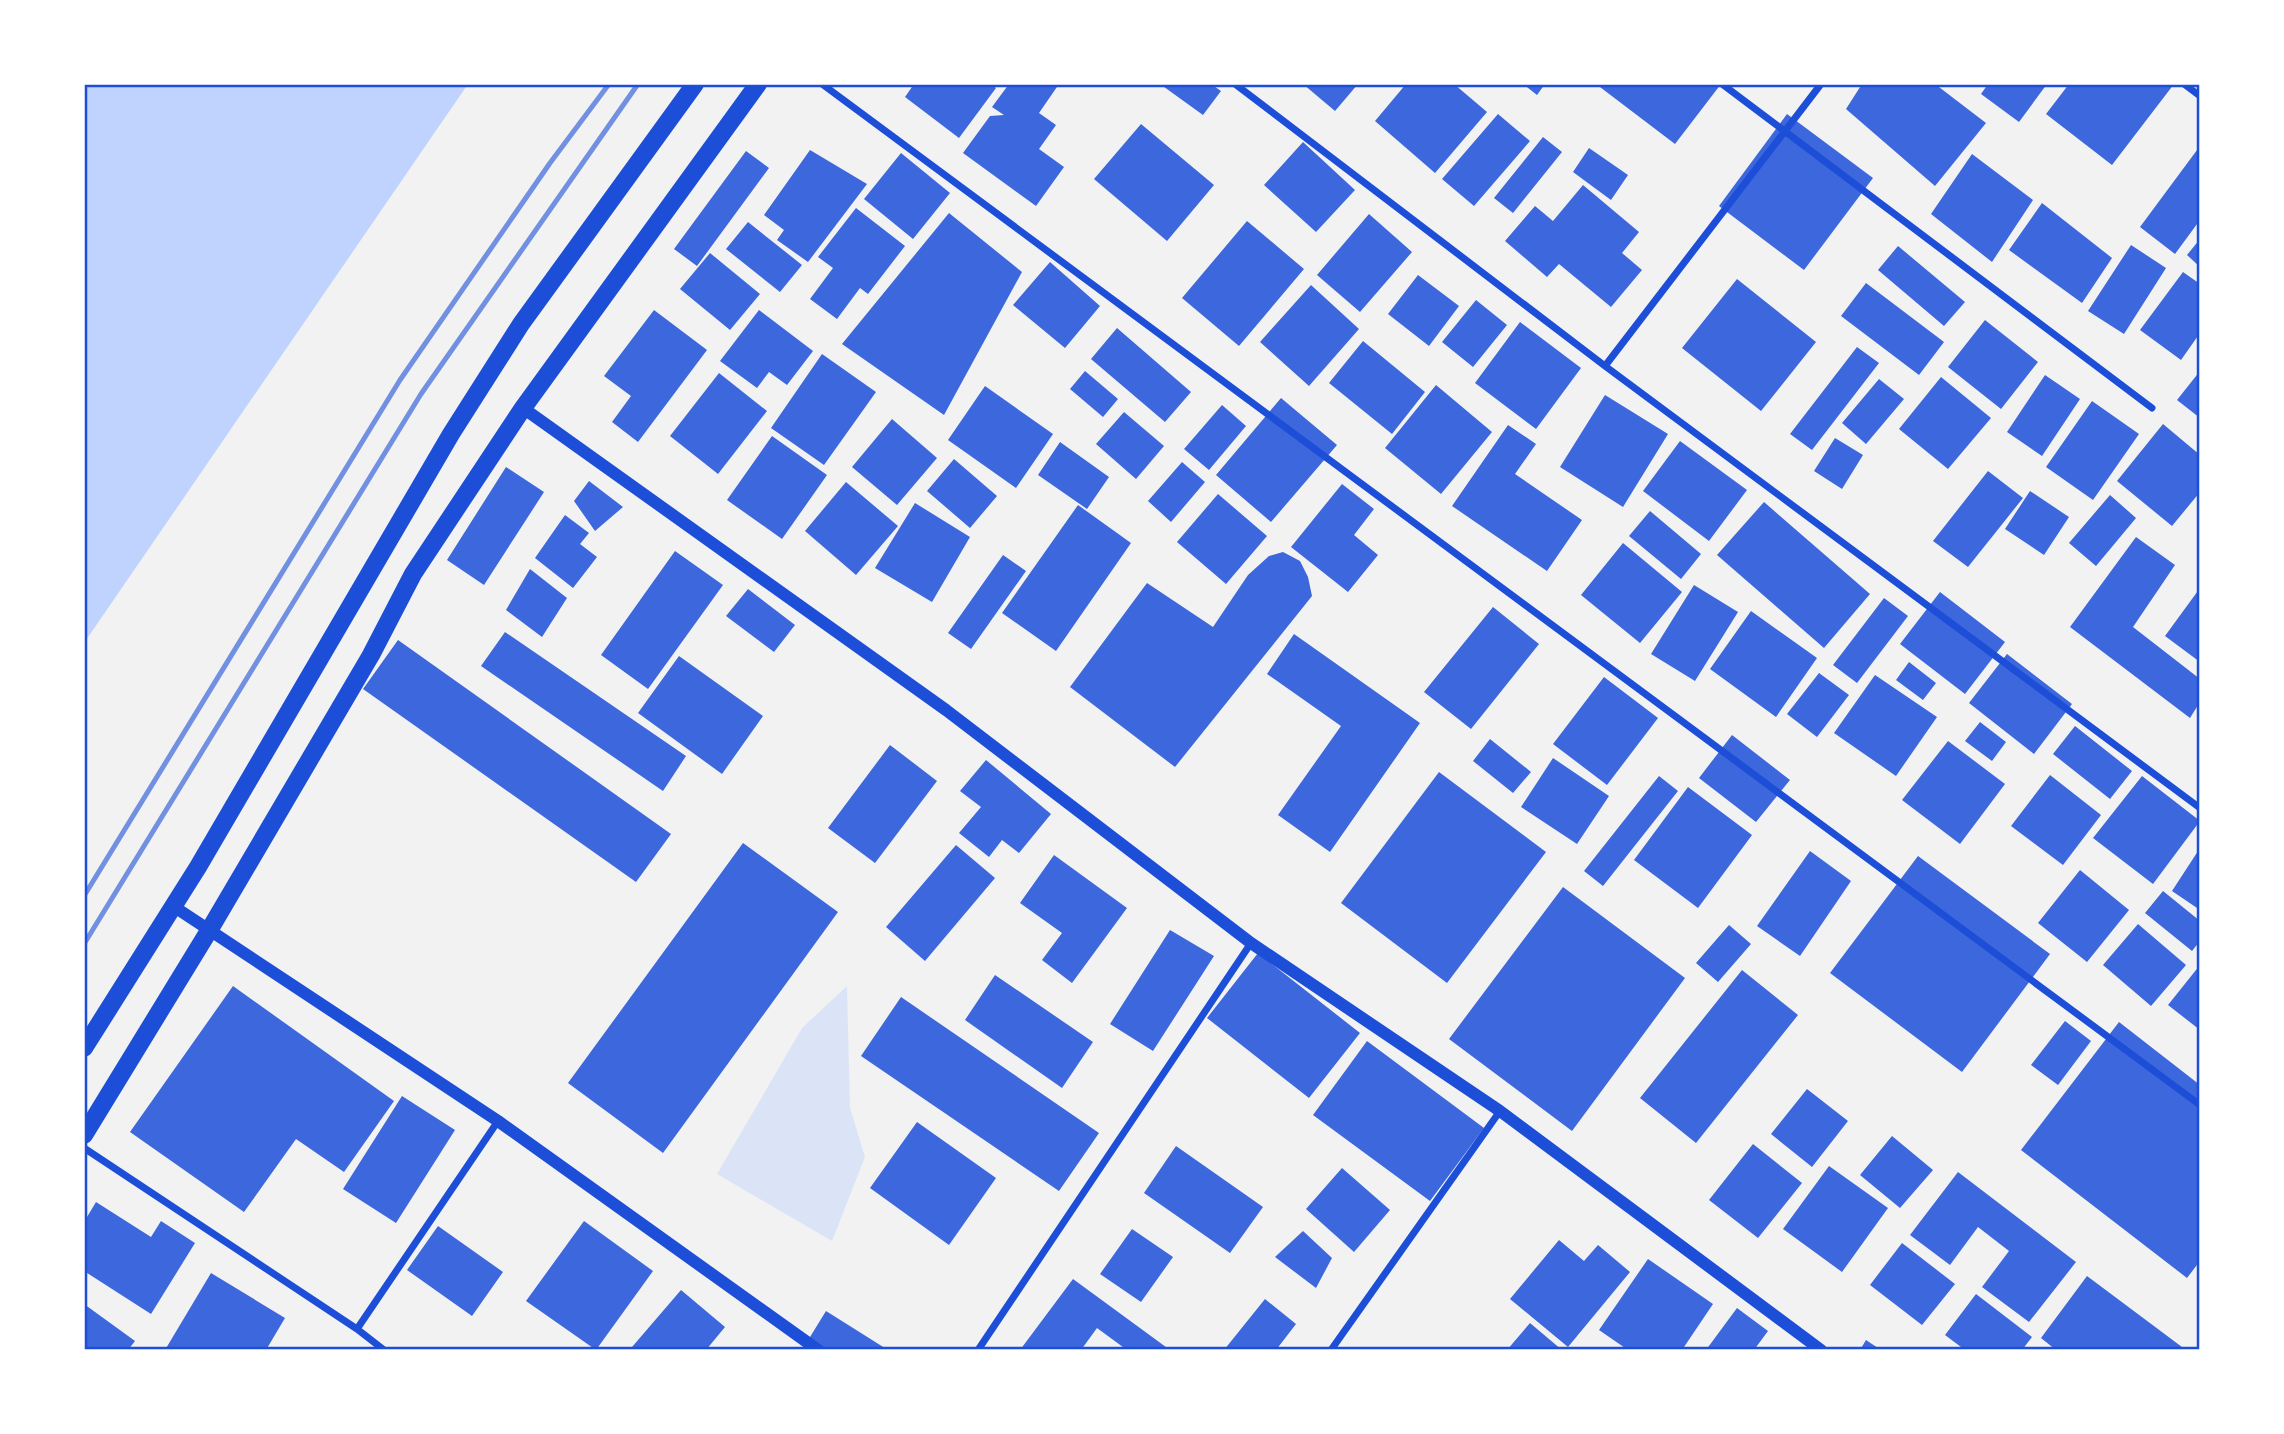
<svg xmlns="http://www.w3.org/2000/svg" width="2284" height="1434" viewBox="0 0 2284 1434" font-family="'Public Sans',sans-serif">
	<rect width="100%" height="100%" fill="#f2f2f2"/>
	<!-- green -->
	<path fill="#dbe4f7" d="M847,986L850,1108L865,1157L832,1241L717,1174L802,1028Z"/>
	<!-- water -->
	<path fill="#bfd3fe" d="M84,84H468L84,643Z"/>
	<!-- building -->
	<path fill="#3d67dc" d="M914,84H991L996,88L959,138L905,97Z
		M1009,84H1059L1039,113L1056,125L1039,149L1064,167L1036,206L963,153L990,116L1004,115L992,107Z
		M1160,84H1211L1221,91L1203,115Z
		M1303,84H1358L1335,111Z
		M1406,84H1454L1487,112L1435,173L1375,121Z
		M1523,84H1545L1537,95Z
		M1596,84H1721L1675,144Z
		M1862,84H1935L1986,123L1935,186L1846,109Z
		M1988,84H2047L2019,122L1981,94Z
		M2069,84H2174L2112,165L2046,114Z
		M1498,114L1530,141L1474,206L1442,179Z
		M1787,114L1873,178L1804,270L1719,206Z
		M1141,124L1214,185L1167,241L1094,179Z
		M1543,137L1562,152L1513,213L1494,198Z
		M1303,142L1355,190L1316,232L1264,185Z
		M2200,146V220L2175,254L2140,227Z
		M1589,148L1628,175L1611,200L1573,172Z
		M810,150L867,184L808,262L777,240L784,230L764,215Z
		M746,151L769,168L697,266L674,249Z
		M901,153L950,193L913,239L864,199Z
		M1972,154L2033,200L1992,262L1931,214Z
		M1583,185L1639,232L1622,253L1642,270L1611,307L1559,264L1547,277L1505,241L1535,206L1553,221Z
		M2042,203L2112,258L2082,303L2009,250Z
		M856,208L905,246L868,294L860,288L837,319L810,299L833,268L818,257Z
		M949,213L1022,272L944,415L842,344Z
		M1369,214L1412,252L1360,312L1317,275Z
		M1247,221L1304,269L1239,346L1182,298Z
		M748,222L802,265L780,292L726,249Z
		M2200,239V267L2187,255Z
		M2131,245L2166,268L2124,334L2088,311Z
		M1898,246L1965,302L1944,326L1878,270Z
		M710,253L760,294L730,330L680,289Z
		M1050,262L1100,306L1065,348L1013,305Z
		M2183,272L2200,284V333L2181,360L2140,330Z
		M1418,275L1459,306L1429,346L1388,314Z
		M1737,279L1816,342L1761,411L1682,348Z
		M1866,283L1944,342L1919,375L1841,316Z
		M1311,285L1359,329L1309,386L1260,342Z
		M1476,300L1507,325L1473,367L1442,342Z
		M654,310L707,350L638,442L612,422L631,396L604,376Z
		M759,310L813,351L787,385L769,372L757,388L720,361Z
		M1985,320L2038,362L2001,409L1948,367Z
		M1520,322L1581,368L1536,429L1475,383Z
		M1117,328L1191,392L1165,422L1091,359Z
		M1363,341L1425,392L1392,434L1329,383Z
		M1857,347L1879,363L1812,450L1790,434Z
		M822,354L876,392L824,465L771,428Z
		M1085,371L1118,399L1103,417L1070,389Z
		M2200,371V418L2177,400Z
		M719,373L767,411L718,474L670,436Z
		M2045,375L2080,399L2042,456L2007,432Z
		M1941,377L1991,418L1948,469L1899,429Z
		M1879,379L1904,399L1866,444L1842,423Z
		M1436,385L1492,432L1441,494L1385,448Z
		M985,386L1053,434L1016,488L948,440Z
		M1605,395L1668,434L1623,507L1560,467Z
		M1281,398L1337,445L1271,522L1216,475Z
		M2092,401L2139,434L2093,500L2046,467Z
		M1222,405L1246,426L1209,470L1184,449Z
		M1124,412L1164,446L1136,479L1096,444Z
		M892,419L937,458L897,505L852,467Z
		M2163,424L2200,455V492L2172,526L2117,481Z
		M1508,425L1536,444L1515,474L1582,520L1547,571L1452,506Z
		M772,436L827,475L782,539L727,500Z
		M1835,438L1863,455L1842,489L1814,471Z
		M1680,441L1747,490L1709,541L1643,491Z
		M1060,442L1109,477L1087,509L1038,475Z
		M954,459L997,496L970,528L927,491Z
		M1182,462L1205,482L1171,522L1148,501Z
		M506,467L544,492L484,585L447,560Z
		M1988,471L2023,498L1968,567L1933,541Z
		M589,481L623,507L595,531L574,501Z
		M846,482L898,526L856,575L805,531Z
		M1342,484L1374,509L1354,535L1378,555L1348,592L1291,547Z
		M2030,491L2069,517L2044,555L2005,529Z
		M1218,494L1267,536L1226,584L1177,542Z
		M2110,495L2136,518L2096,566L2069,543Z
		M1764,502L1870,594L1824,648L1717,555Z
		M915,503L970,537L932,602L875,568Z
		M1078,505L1131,543L1056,651L1002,613Z
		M1650,511L1701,554L1681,579L1629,536Z
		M565,515L589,533L580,544L597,557L573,588L535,558Z
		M2136,537L2175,565L2133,627L2200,679V702L2190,718L2070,627Z
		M1623,543L1682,592L1640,643L1581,595Z
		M675,551L723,585L648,689L601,655Z
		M1283,552L1300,561L1308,577L1312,596L1175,767L1070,687L1147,583L1213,627L1248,575L1269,556Z
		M1003,555L1026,571L971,649L948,633Z
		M530,569L567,598L542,637L506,610Z
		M1694,585L1738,612L1695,681L1651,654Z
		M2200,588V662L2165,636Z
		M748,589L795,625L774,652L726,616Z
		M1940,592L2005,642L1965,694L1900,644Z
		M1884,598L1908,616L1857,683L1833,665Z
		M1493,607L1539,644L1471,729L1424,692Z
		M1751,611L1817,658L1776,717L1710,669Z
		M505,632L686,756L663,791L481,666Z
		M1294,634L1420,723L1330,852L1278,815L1341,726L1267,674Z
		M398,640L671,834L636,882L363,689Z
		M2007,654L2072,704L2034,754L1969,703Z
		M679,656L763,716L722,774L638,713Z
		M1909,662L1936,683L1923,700L1896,680Z
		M1819,673L1849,695L1817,737L1787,714Z
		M1875,675L1937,717L1896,776L1834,733Z
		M1604,677L1658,718L1607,785L1553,744Z
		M1980,722L2006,742L1992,761L1965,741Z
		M2075,726L2132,771L2110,799L2053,754Z
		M1732,735L1790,780L1756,822L1699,778Z
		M1490,739L1531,772L1513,793L1473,761Z
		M1948,741L2005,784L1960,844L1902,800Z
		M890,745L937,781L875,863L828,828Z
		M1553,758L1609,796L1577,844L1521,807Z
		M986,760L1051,814L1019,853L1002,840L989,857L959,833L981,807L960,791Z
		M1439,772L1546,852L1447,983L1341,903Z
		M2050,775L2101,815L2063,865L2011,826Z
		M1659,776L1678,791L1603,886L1584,871Z
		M2142,776L2200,821L2153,884L2093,838Z
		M1688,787L1752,835L1698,908L1634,860Z
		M743,843L838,912L663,1153L568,1083Z
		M956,845L995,878L925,961L886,927Z
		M2200,848V910L2172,891Z
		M1810,851L1851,881L1800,956L1757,926Z
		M1054,855L1127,908L1072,983L1042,960L1062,933L1020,903Z
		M1918,856L2050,954L1962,1072L1830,973Z
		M2080,870L2129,910L2087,962L2038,923Z
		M1563,887L1685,978L1572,1131L1449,1039Z
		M2163,891L2200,921V941L2192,951L2145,913Z
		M2138,924L2186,965L2151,1006L2103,965Z
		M1729,925L1751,944L1718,982L1696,963Z
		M1170,930L1214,956L1153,1051L1110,1024Z
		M1258,953L1360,1033L1309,1098L1207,1018Z
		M2200,965V1030L2168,1005Z
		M1742,970L1798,1015L1696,1143L1640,1098Z
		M995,975L1093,1042L1062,1088L965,1020Z
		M233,986L394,1101L344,1172L296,1139L244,1212L130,1132Z
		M901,997L1099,1133L1059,1191L861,1056Z
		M2065,1021L2091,1041L2058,1085L2031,1065Z
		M2119,1022L2200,1085V1261L2187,1278L2021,1150Z
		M1367,1041L1484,1128L1430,1201L1313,1115Z
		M1807,1089L1848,1121L1812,1167L1771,1134Z
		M402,1096L455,1130L396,1223L343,1189Z
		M917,1122L996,1178L949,1245L870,1188Z
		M1892,1136L1933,1170L1900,1208L1860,1175Z
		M1753,1144L1802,1183L1758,1238L1709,1200Z
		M1176,1146L1263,1207L1230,1253L1144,1193Z
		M1829,1166L1888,1208L1842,1272L1783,1229Z
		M1342,1168L1390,1210L1354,1252L1306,1209Z
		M1958,1172L2076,1262L2029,1322L1982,1287L2009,1251L1978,1227L1950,1265L1910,1235Z
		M96,1202L151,1237L161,1221L195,1243L151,1314L84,1271V1222Z
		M584,1221L653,1271L596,1350L526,1301Z
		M438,1226L503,1272L472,1316L407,1270Z
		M1132,1229L1173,1257L1141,1302L1100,1274Z
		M1303,1231L1332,1258L1316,1288L1275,1257Z
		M1559,1240L1584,1261L1598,1245L1630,1272L1568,1347L1510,1299Z
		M1902,1243L1955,1284L1922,1325L1870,1285Z
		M1648,1259L1713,1304L1682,1350H1628L1599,1330Z
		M211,1273L285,1318L266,1350H165Z
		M2087,1276L2186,1350H2056L2041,1338Z
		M1073,1279L1170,1350H1127L1097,1328L1081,1350H1020Z
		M681,1290L725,1327L706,1350H636L632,1347Z
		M1976,1294L2032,1337L2022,1350H1965L1945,1335Z
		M1265,1299L1296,1324L1276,1350H1224Z
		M84,1304L135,1341L128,1350H84Z
		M1737,1308L1768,1331L1754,1350H1706Z
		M826,1311L888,1350H802Z
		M1530,1323L1562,1350H1507Z
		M1866,1340L1881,1350H1860Z"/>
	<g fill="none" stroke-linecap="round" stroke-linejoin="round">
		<!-- minor -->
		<path stroke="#1d4ed8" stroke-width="7" d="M822,84L2200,1105
			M1235,84L1605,366L2200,808
			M1722,84L2152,408
			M2184,84L2200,96
			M1605,366L1821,84
			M84,1148L357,1329L498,1121
			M357,1329L384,1350
			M978,1350L1251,943
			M1331,1350L1500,1111"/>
		<!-- tertiary -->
		<path stroke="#1d4ed8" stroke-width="12" d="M523,408L946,710L1251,943L1500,1111L1821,1350
			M173,906L498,1121L818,1350"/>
		<!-- primary -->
		<path stroke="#1d4ed8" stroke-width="18" d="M84,1048L198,867L451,434L521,324L695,84
			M84,1135L210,929L371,655L413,574L523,408L758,84"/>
		<!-- rail -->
		<path stroke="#7290e2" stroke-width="5" d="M84,896L400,380L550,163L609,84
			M84,944L421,394L638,84"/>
	</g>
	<!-- border -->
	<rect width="2284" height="1434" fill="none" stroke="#ffffff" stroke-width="172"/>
	<rect x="86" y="86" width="2112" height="1262" fill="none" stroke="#1d4ed8" stroke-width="2.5"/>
</svg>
